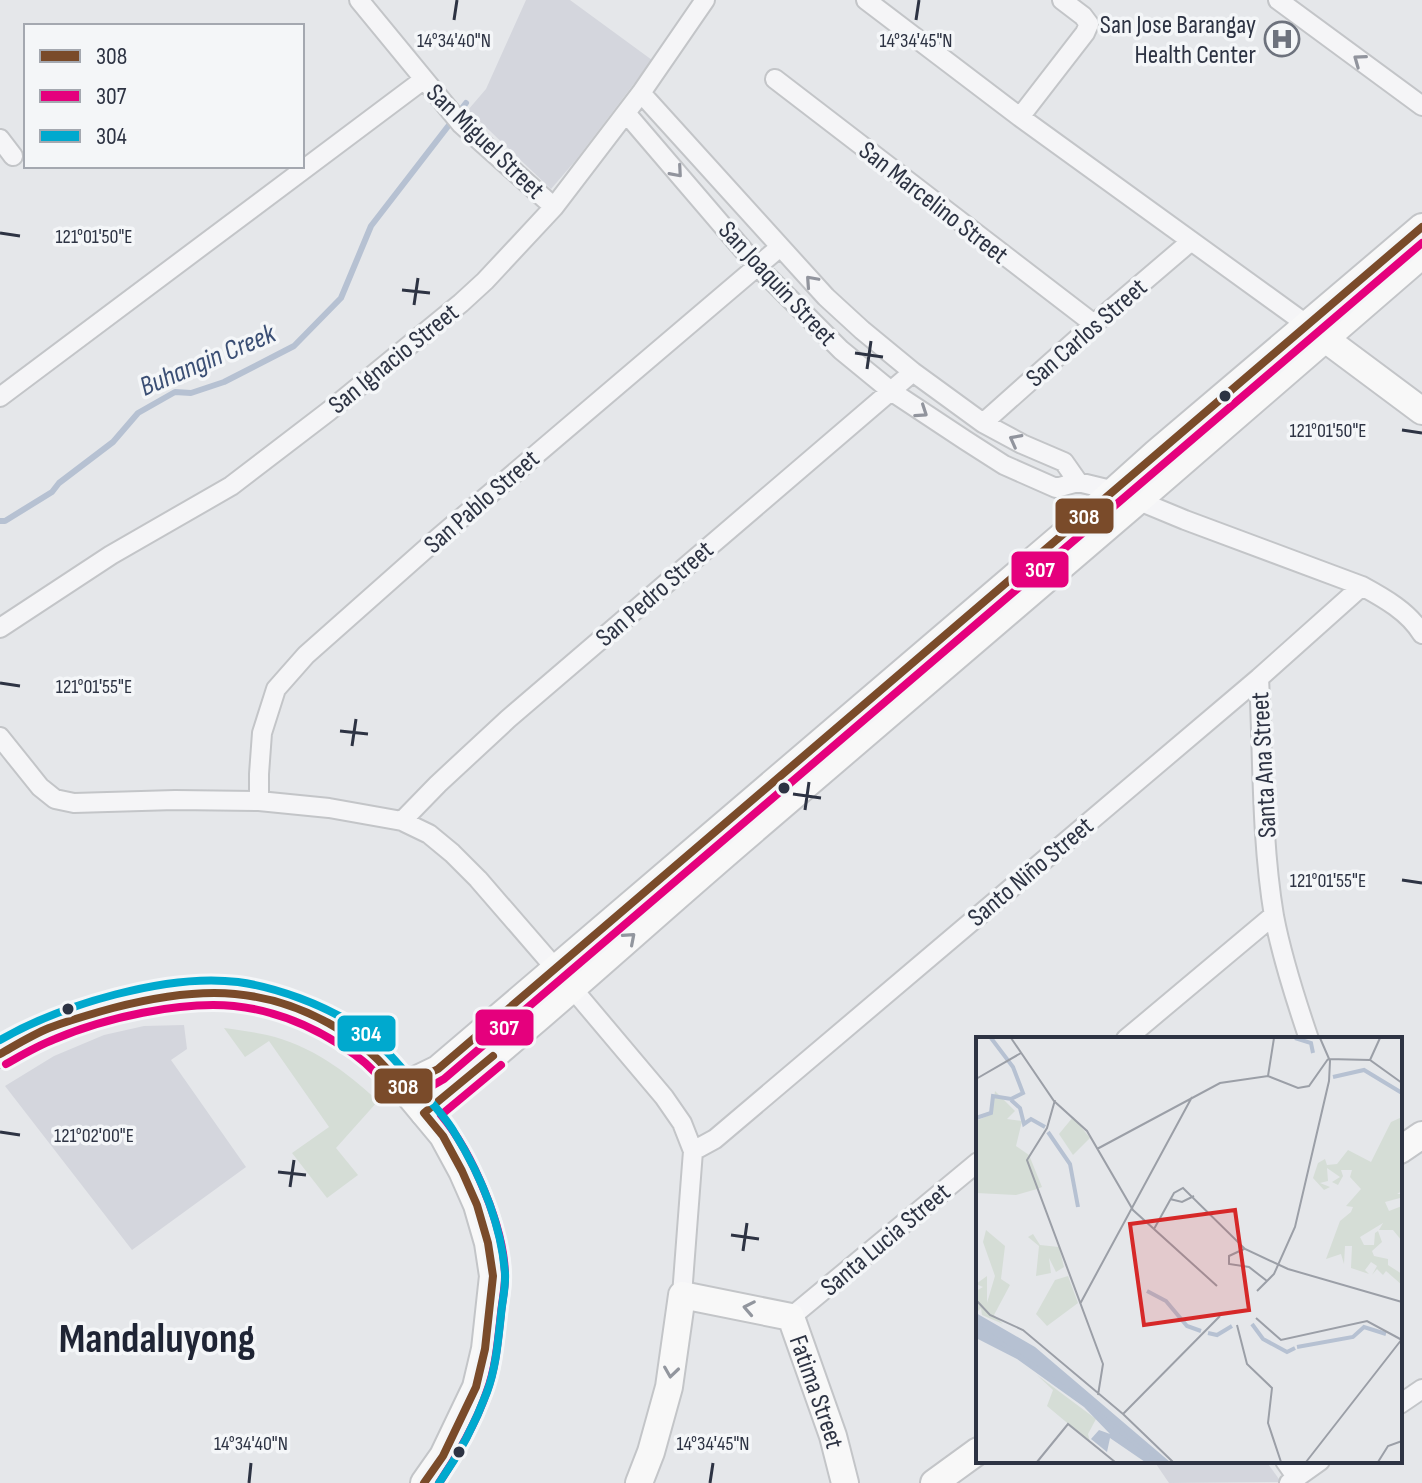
<svg xmlns="http://www.w3.org/2000/svg" width="1422" height="1483" viewBox="0 0 1422 1483" font-family="'Sofia Sans Condensed',sans-serif">
	<rect width="100%" height="100%" fill="#e5e7ea"/>
	<!-- built -->
	<path fill="#d4d6dd" d="M526,0H570L652,60L576,160L551,189L468,110L486,89Z
		M184,1025L187,1049L171,1060L246,1167L132,1250L5,1086L54,1056L104,1035L144,1026Z
		M1154,1461H1266L1281,1482L1169,1483Z"/>
	<!-- green -->
	<path fill="#d5ddd6" d="M224,1028C238,1030 253,1032 267,1035C310,1045 346,1071 378,1101L336,1148L358,1175L327,1198L292,1153L329,1127L269,1041L245,1057Z"/>
	<g fill="none" stroke-linecap="round" stroke-linejoin="round">
		<!-- stream -->
		<path stroke="#b6c1d2" stroke-width="6" d="M0,521H5L52,492L59,483L113,442L138,413L175,392L191,393L224,382L294,346L341,298L371,226L466,103"/>
		<!-- street casing -->
		<g stroke="#c3c5c8" stroke-width="22">
			<path id="street" d="M359,0L461,124L554,207
				M866,0L1020,117L1306,324
				M1278,0L1422,106
				M775,79L1094,324
				M641,93L826,297L862,330L913,372L983,423L1022,444L1064,462L1078,482
				M626,113L757,266L841,350L891,391L965,440L1004,465L1056,488L1078,482L1115,491L1185,520L1362,586C1384,598 1409,612 1422,634
				M1020,117L1085,33L1089,24L1083,16L1062,0
				M0,139L13,156
				M0,397L423,80
				M983,423L1094,324L1190,242
				M0,628L111,555L231,486L329,411L461,303L485,281L554,207L641,93L705,0
				M1259,678C1263,757 1261,838 1274,916C1282,958 1295,998 1309,1039
				M0,737L40,787L55,799L74,803L175,800L259,801L329,808L402,821L429,834L452,853L478,879L556,969L664,1097L682,1123L693,1151L682,1295
				M259,801V774L262,733L276,689L306,655L438,538L780,247
				M402,821L438,784L508,719L913,372
				M1126,1039L1274,915
				M693,1151L715,1139L1259,678L1362,586
				M791,1317L978,1162
				M1400,1404L1422,1389
				M1285,1461L1297,1478
				M1289,1483L1320,1461"/>
		</g>
		<!-- secondary casing -->
		<g stroke="#c3c5c8" stroke-width="30">
			<g id="secondary">
				<path d="M1312,329L1422,411"/>
				<path d="M0,1054L33,1035L86,1016L144,1000L205,993L237,994L282,1005L316,1017L350,1036L379,1059L443,1136L462,1171L477,1205L488,1243L493,1276L485,1349L476,1387L443,1456L424,1483"/>
				<path d="M401,1087L438,1069L1097,506L1156,453L1422,227"/>
				<path d="M424,1113C536,1024 641,926 750,833C975,641 1199,449 1422,255"/>
				<path d="M1400,1150L1422,1135"/>
				<path id="s1" d="M639,1483L651,1452L669,1387L682,1295L791,1317L833,1436L845,1483"/>
				<path d="M934,1483L978,1451"/>
			</g>
		</g>
		<!-- street -->
		<use href="#street" stroke="#f5f5f7" stroke-width="18"/>
		<!-- secondary -->
		<use href="#secondary" stroke="#f8f8f8" stroke-width="26"/>
		<!-- bus-1 casing -->
		<g stroke="#f4f6f8" stroke-width="14">
			<path id="bus-1" d="M0,1054C16,1045 32,1035 49,1028C70,1020 91,1014 113,1008C152,998 194,990 235,994C299,1000 364,1034 401,1087L438,1069L1422,227
				M424,1483L443,1456L476,1387L485,1349L493,1276L488,1243L477,1205L462,1171L443,1136L424,1113L493,1056"/>
		</g>
		<!-- bus-2 casing -->
		<g stroke="#f4f6f8" stroke-width="14">
			<path id="bus-2" d="M6,1064C22,1055 37,1046 55,1039C104,1018 180,1001 234,1006C272,1010 310,1025 342,1046C358,1056 372,1067 383,1082C387,1088 391,1098 400,1099C409,1100 435,1084 444,1079L1422,243
				M439,1483C456,1458 477,1421 487,1391C496,1367 498,1339 501,1313C502,1302 505,1289 505,1277C505,1228 472,1152 441,1115L501,1065"/>
		</g>
		<!-- bus-3 casing -->
		<g stroke="#f4f6f8" stroke-width="14">
			<path id="bus-3" d="M0,1040C61,1005 167,973 238,982C276,987 324,1005 356,1026C380,1042 398,1063 416,1085C429,1100 444,1115 454,1132C480,1174 501,1223 505,1273C506,1287 502,1302 501,1315C498,1341 496,1368 487,1392C475,1424 458,1456 439,1483"/>
		</g>
		<!-- bus-1 -->
		<use href="#bus-1" stroke="#7a4b2a" stroke-width="8"/>
		<!-- bus-2 -->
		<use href="#bus-2" stroke="#e5007d" stroke-width="8"/>
		<!-- bus-3 -->
		<use href="#bus-3" stroke="#00a9ce" stroke-width="8"/>
	</g>
	<!-- one-way arrows -->
	<defs><path id="oneway-chevron" d="M-2-3.5L2.5 0L-2 3.5" fill="none" stroke-width="1.6" stroke-linecap="round" stroke-linejoin="round" transform="scale(2)"/></defs>
	<g stroke="#91949d">
		<use href="#oneway-chevron" transform="translate(1359 60) rotate(-144)"/>
		<use href="#oneway-chevron" transform="translate(677 172) rotate(49)"/>
		<use href="#oneway-chevron" transform="translate(811 281) rotate(-132)"/>
		<use href="#oneway-chevron" transform="translate(922 412) rotate(34)"/>
		<use href="#oneway-chevron" transform="translate(1015 440) rotate(-152)"/>
	</g>
	<g stroke="#92969e">
		<use href="#oneway-chevron" transform="translate(630 938) rotate(-41)"/>
		<use href="#oneway-chevron" transform="translate(749 1308) rotate(-169)"/>
		<use href="#oneway-chevron" transform="translate(671 1372) rotate(98)"/>
	</g>
	<!-- ticks -->
	<path fill="none" stroke="#2d3343" stroke-width="3" d="M454,20L457,0M916,20L919,0M0,233L20,236M402,290L430,293M414,305L418,278M855,353L883,357M867,369L871,341M1402,430L1422,433M0,683L20,686M340,731L368,734M352,746L356,719M793,794L821,798M805,810L809,782M1402,880L1422,883M0,1132L20,1135M278,1172L306,1175M290,1187L294,1160M731,1235L759,1239M743,1251L747,1223M249,1483L251,1463M710,1483L713,1463"/>
	<!-- icons -->
	<defs>
		<g id="hospital-ring" transform="scale(1.8)"><circle r="9.5" fill="#f4f6f8" stroke="#6d727d" stroke-width="1.5"/><path d="M-5-5h3v3.5h4V-5h3V5h-3V1.5h-4V5h-3Z" fill="#6d727d"/></g>
	</defs>
	<g fill-rule="evenodd">
		<use href="#hospital-ring" x="1282" y="39"/>
	</g>
	<!-- markers -->
	<g fill="#2d3343" stroke="#f4f6f8" stroke-width="3">
		<circle cx="1225" cy="396" r="7"/>
		<circle cx="784" cy="788" r="7"/>
		<circle cx="68" cy="1009" r="7"/>
		<circle cx="459" cy="1452" r="7"/>
	</g>
	<g text-anchor="middle" stroke-width="7" stroke-linejoin="round" paint-order="stroke">
		<!-- poi labels -->
		<g font-size="26" fill="#2d3343" stroke="#f4f6f8" text-anchor="end">
			<text x="1256" y="33">San Jose Barangay<tspan x="1256" dy="30">Health Center</tspan></text>
		</g>
		<!-- street labels -->
		<g font-size="26" fill="#2d3343" stroke="#f4f6f8">
			<text transform="translate(486 141) rotate(44)" y="9">San Miguel Street</text>
			<text transform="translate(934 202) rotate(38)" y="9">San Marcelino Street</text>
			<text transform="translate(778 283) rotate(47)" y="9">San Joaquin Street</text>
			<text transform="translate(1086 332) rotate(-41)" y="9">San Carlos Street</text>
			<text transform="translate(393 358) rotate(-39)" y="9">San Ignacio Street</text>
			<text transform="translate(481 501) rotate(-41)" y="9">San Pablo Street</text>
			<text transform="translate(654 593) rotate(-41)" y="9">San Pedro Street</text>
			<text transform="translate(1263 765) rotate(-93)" y="9">Santa Ana Street</text>
			<text transform="translate(1030 871) rotate(-40)" y="9">Santo Niño Street</text>
			<text transform="translate(885 1239) rotate(-40)" y="9">Santa Lucia Street</text>
			<text dy="9" stroke="none"><textPath href="#s1" startOffset="384">Fatima Street</textPath></text>
		</g>
		<!-- water labels -->
		<g font-size="28" font-style="italic" fill="#3a4e74" stroke="#f4f6f8">
			<text transform="translate(207 359) rotate(-23)" y="10">Buhangin Creek</text>
		</g>
		<!-- town labels -->
		<g font-size="42" font-weight="bold" fill="#1f2434" stroke="#f4f6f8">
			<text x="157" y="1352">Mandaluyong</text>
		</g>
	</g>
	<!-- overview -->
	<g transform="translate(976 1037)">
		<rect width="426" height="426" fill="#e5e7ea"/>
		<path d="M19,54L39,74L31,82L46,84L40,109L53,118L66,150L61,152L40,158L0,156V84L16,77ZM97,80L114,101L97,118L83,97ZM426,80V154L421,157H426V166L424,161L409,165L413,174L426,169V204L417,193H403L407,186L384,200L388,208H398L399,196L402,194L406,205L396,214L398,219L412,222V228L426,237V248L410,234L407,238L401,232L396,238L401,229L395,225L389,233L393,237L375,231L376,209H369L368,227L365,217L350,222L364,184L375,175L377,170L370,169L385,152L374,140L376,133H365L367,139L362,148L356,145L364,140L351,131L352,144L344,146L354,150L348,153L337,141L342,126L349,122L351,128L361,127L372,113L395,125L415,85ZM10,193L29,209L25,242L34,248L18,278L27,287L6,278L5,271L0,276V254L7,250L0,247L11,239V266L19,239L7,205ZM57,197L64,208L83,210L88,230L80,235L73,221L75,236L60,239L63,209L52,200ZM92,239L102,266L71,289L60,277L79,243ZM61,338L120,382L112,397L114,405L71,369L77,353Z" fill="#d5ddd6"/>
		<path d="M0,276L59,310L194,425H169L134,401L131,415L115,402L123,393L134,397L108,370L41,322L0,301Z" fill="#b6c1d2"/>
		<path fill="none" stroke="#b6c1d2" stroke-width="4" d="M319,1L335,6L337,16M357,40L388,33L426,56M35,63L44,71L48,87L55,82L69,90M0,81L15,76L17,59L35,62L47,56L37,30L15,1M72,95L94,127L102,170M171,254L190,264L211,289L225,294M276,287L287,302L311,315L319,311M0,288L113,368L181,425M232,296L241,298L256,289M321,310L377,300L388,290L410,297"/>
		<path fill="none" stroke="#9b9fa7" stroke-width="2" d="M35,1L78,64L111,94L157,173L241,249M352,22L394,23L426,46M394,23L404,1M292,39L298,1M0,42L45,16M79,63L71,91L51,123L127,327L122,358M121,112L244,46L292,39L322,51L333,49L352,22M194,162L206,165L218,159M178,192L198,156L207,151L269,212L312,232L426,265M268,212L253,219V227L273,230L291,244M281,254L298,237L319,190L353,44L354,24L344,1M0,263L14,278L47,293L147,377M104,267L216,60M280,281L305,303L391,284L426,303M261,288L271,327L296,351L292,386L305,425M61,425L92,387L139,425M197,425L147,377L244,279M330,425L426,302M402,425L412,409L426,404"/>
		<path fill="#d62828" fill-opacity="0.15" stroke="#d62828" stroke-width="4" d="M259,173L273,273L168,288L154,187Z"/>
		<rect width="426" height="426" fill="none" stroke="#2d3343" stroke-width="4"/>
	</g>
	<g font-size="20" text-anchor="middle" fill="#2d3343" stroke="#f4f6f8" stroke-width="7" stroke-linejoin="round" paint-order="stroke">
		<text x="454" y="47">14°34'40"N</text>
		<text x="916" y="47">14°34'45"N</text>
		<text x="94" y="243">121°01'50"E</text>
		<text x="1328" y="437">121°01'50"E</text>
		<text x="94" y="693">121°01'55"E</text>
		<text x="1328" y="887">121°01'55"E</text>
		<text x="94" y="1142">121°02'00"E</text>
		<text x="251" y="1450">14°34'40"N</text>
		<text x="713" y="1450">14°34'45"N</text>
	</g>
	<g stroke="#f4f6f8" stroke-width="3">
		<rect x="1054" y="497" width="61" height="38" rx="8" fill="#7a4b2a"/>
		<rect x="1010" y="550" width="60" height="39" rx="8" fill="#e5007d"/>
		<rect x="474" y="1008" width="61" height="39" rx="8" fill="#e5007d"/>
		<rect x="336" y="1014" width="61" height="39" rx="8" fill="#00a9ce"/>
		<rect x="373" y="1067" width="61" height="38" rx="8" fill="#7a4b2a"/>
	</g>
	<g font-size="22" text-anchor="middle" font-weight="bold" fill="#fff">
		<text x="1084" y="524">308</text>
		<text x="1040" y="577">307</text>
		<text x="504" y="1035">307</text>
		<text x="366" y="1041">304</text>
		<text x="403" y="1094">308</text>
	</g>
	<!-- legend -->
	<rect x="24" y="24" width="280" height="144" fill="#f4f6f8" stroke="#a4a8b0" stroke-width="2"/>
	<rect x="40" y="50" width="40" height="12" fill="#7a4b2a" stroke="#a4a8b0" stroke-width="2"/>
	<text x="96" y="64" font-size="24" fill="#2d3343">308</text>
	<rect x="40" y="90" width="40" height="12" fill="#e5007d" stroke="#a4a8b0" stroke-width="2"/>
	<text x="96" y="104" font-size="24" fill="#2d3343">307</text>
	<rect x="40" y="130" width="40" height="12" fill="#00a9ce" stroke="#a4a8b0" stroke-width="2"/>
	<text x="96" y="144" font-size="24" fill="#2d3343">304</text>
</svg>
